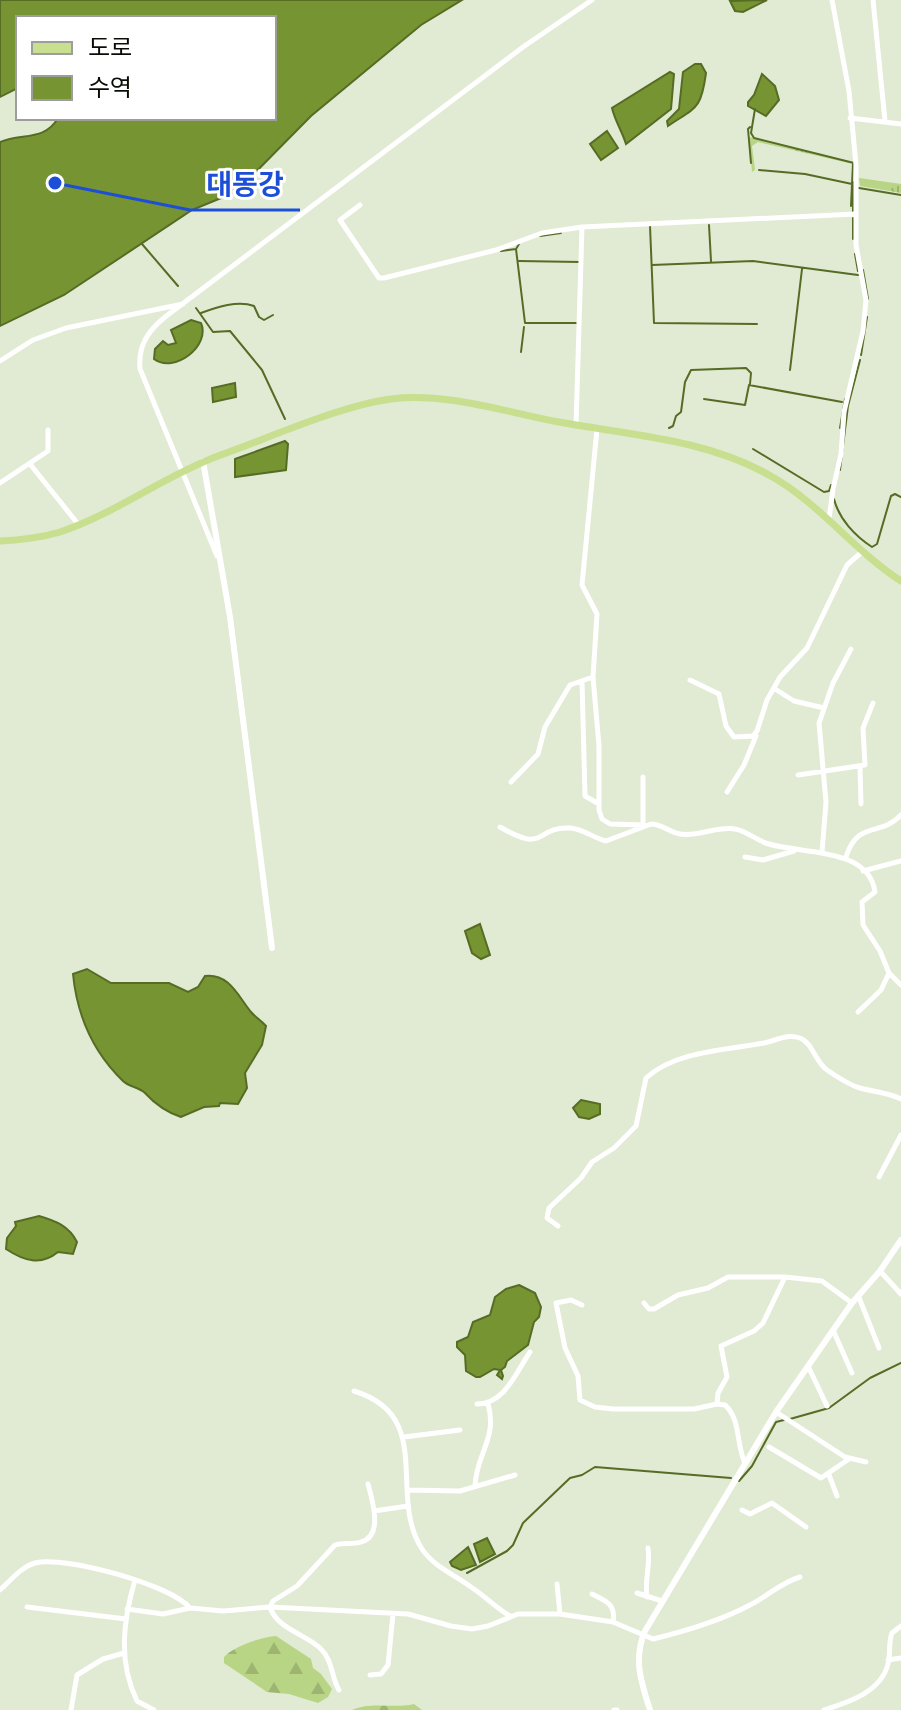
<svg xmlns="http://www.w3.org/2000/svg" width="901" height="1710" viewBox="0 0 901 1710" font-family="'Space Grotesk','Noto Sans KR',sans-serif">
	<defs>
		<pattern id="grass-tufts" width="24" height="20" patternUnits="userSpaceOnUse" patternTransform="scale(2)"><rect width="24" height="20" fill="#b8d485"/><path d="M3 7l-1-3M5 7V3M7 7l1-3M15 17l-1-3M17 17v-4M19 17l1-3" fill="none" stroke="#9db571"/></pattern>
		<pattern id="forest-firs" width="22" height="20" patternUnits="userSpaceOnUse" patternTransform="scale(2)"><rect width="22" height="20" fill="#b8d485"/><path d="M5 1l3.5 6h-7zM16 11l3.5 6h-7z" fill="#9db571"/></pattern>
	</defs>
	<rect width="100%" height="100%" fill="#e1ead2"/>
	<!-- grass -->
	<path fill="url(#grass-tufts)" d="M749,137L853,162V184V164L758,142L752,146L755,170L752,172Z
		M859,178L901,184V193L860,186Z"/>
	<!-- forest -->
	<path fill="url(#forest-firs)" d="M276,1636L311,1659L313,1668L321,1674L332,1689L328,1697L318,1703L289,1694L267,1692L224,1663V1657C234,1646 262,1637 276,1636Z
		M414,1704L422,1710H352C372,1701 393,1709 414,1704Z"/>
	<!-- water -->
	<path fill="#779432" stroke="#566c25" stroke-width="2" d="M0,0H462L421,25L311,116L236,192L192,210L64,295L0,326V142C22,133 45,141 58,118H274V18H18V88L0,97Z
		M767,0L743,12L735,11L730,1Z
		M695,64H701L706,73C701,110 696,107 668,126L667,121L679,109L683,72Z
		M670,72L674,74L671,109L626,144C622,131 615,121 612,108Z
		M762,74L775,86L779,100L766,116L748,106V102L754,95Z
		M607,131L618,148L601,160L590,144Z
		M191,320L201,323C211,346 174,374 154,359L155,349L163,341L168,345L176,343L171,330Z
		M235,383L236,397L213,402L212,388Z
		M285,441L288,444L286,470L235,477V459Z
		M480,924L490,955L481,959L472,953L465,931Z
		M87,969L111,983H169L188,992L198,987L205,976C229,973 238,996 251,1012C256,1018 261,1020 266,1026L262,1045L245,1073L247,1088L238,1104L220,1103L219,1106L204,1107L181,1117C166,1112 155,1104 145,1093C139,1087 129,1087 123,1081C93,1052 77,1015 73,974Z
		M581,1100L600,1104V1114L589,1119L579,1117L573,1108Z
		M39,1216C56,1221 69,1226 77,1242L73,1254L58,1252C41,1266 24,1261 6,1249L7,1238L16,1226L15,1222Z
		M519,1285L535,1293L541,1307L539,1317L534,1322L528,1345L507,1361L505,1367L501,1370L503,1376L502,1379L497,1375L500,1370L494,1369L480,1377H476L466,1371L465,1355L457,1347V1342L468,1337L473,1322L490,1315L495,1297L506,1289Z
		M487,1538L495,1554L480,1562L474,1544Z
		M468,1547L476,1565L461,1570L452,1566L450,1562Z"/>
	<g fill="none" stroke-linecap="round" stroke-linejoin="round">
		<!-- stream -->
		<path stroke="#566c25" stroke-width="2" d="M755,109L751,133L754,138L854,163
			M750,127L748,129L751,163
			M759,170L805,174L852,184
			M859,188L901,195
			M851,206L853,163
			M853,211V182
			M853,218V239
			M709,225L711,261
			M650,226L654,323L757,324
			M540,236L561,233
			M142,244L178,286
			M516,249L525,323H576
			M501,251L516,249L519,244
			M855,254L858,271
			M519,261L580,262
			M652,265L753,261L858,275
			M863,270L868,299
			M196,308L213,332L230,331L262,370L285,419
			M201,313C217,307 238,300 254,306L259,317L264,320L273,315
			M521,352L524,327
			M861,355L867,317
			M790,370L802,269
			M704,399L745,405L749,385L842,402
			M669,428L673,426L676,416L681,412L685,382L691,370L746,368L751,373L750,384
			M840,428L845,399
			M753,449L824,492L829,491L831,485
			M840,470L848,406L860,360
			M834,499C839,519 855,536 872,547L877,544L891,496L895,494L901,497
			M790,1419L829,1408L870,1378L901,1363
			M739,1481L752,1466L776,1422L784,1420
			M467,1573L507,1551L513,1545L523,1523L570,1478L582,1475L595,1467L731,1478"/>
		<!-- minor -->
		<path stroke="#fff" stroke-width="5" d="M873,0L885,121
			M850,118L901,124
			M360,205L340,220L379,278H384L496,250L542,233L582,227L856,214
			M0,361L33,340L66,328L183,304
			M576,425L582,227
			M30,464L78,524
			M0,483L48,451V430
			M829,519L833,489L841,454L844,412L863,331L866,300L856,245V165L849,91L832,0
			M217,556L140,369C138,345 148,331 165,317L523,47L592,0
			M593,677L599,746V810L602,819L610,824L643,825V777
			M690,680L719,694L726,726L734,737L753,736L757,731L767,700L780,677L807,648L847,565L863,551
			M582,681L585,796L599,804
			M775,689L794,701L824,708
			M860,767L861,804
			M798,775L865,765L863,728L873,703
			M511,782L538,754L545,727L570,685L593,677L597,614L582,585L597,429
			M727,792L744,765L756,736
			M500,827C548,855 534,826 570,828C584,829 593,838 606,841L651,824C662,824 669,832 680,834C698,837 717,826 735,829C747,831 757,841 769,844C801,854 869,847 875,892L862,902L863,925L880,951L889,973L901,985
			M822,852L826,802L819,723L833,683L851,649
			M745,857L763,860L794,851
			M846,857C857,820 881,837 901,815
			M863,871L901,861
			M858,1012L881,990L889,973
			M879,1177L901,1135
			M558,1226L547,1218L549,1208L581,1178L592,1162L614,1148L636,1126L646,1078C676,1051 726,1050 764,1043C776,1041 786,1033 800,1038C813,1043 815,1062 827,1070C836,1076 849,1085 860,1088C874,1092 887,1092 901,1099
			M880,1271L901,1294
			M858,1295L879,1348
			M644,1303L649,1309H654L678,1295L708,1288L728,1277H785L822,1281L852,1303
			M582,1305L571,1300L556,1303L565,1348L578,1376L580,1400L595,1407L613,1409H694L717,1404L725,1405C741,1419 736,1445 745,1463
			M833,1330L852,1373
			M808,1366L827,1406
			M354,1391C436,1416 387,1495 422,1549C433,1566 455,1575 471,1587C485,1596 496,1608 510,1616
			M477,1404C505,1404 516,1372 530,1352
			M717,1404L718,1393L727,1377L721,1346L754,1331L763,1323L785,1277
			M776,1412L845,1457L866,1462
			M404,1437L460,1430
			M769,1447L821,1478L849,1459
			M829,1475L837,1496
			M475,1486C476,1454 498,1438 488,1404
			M408,1490L460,1491L515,1475
			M742,1510L750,1514L772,1503L806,1527
			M374,1511L408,1506
			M135,1580C123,1621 118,1662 137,1701L154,1710
			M557,1584L560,1614
			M0,1590C10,1581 21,1567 35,1563C63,1555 172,1585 190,1608L163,1614L127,1609
			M637,1593L662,1601
			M592,1594C606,1601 616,1604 613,1622
			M647,1597C644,1580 651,1564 648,1548
			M27,1607L126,1619
			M190,1608L223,1611L270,1607L408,1614L451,1626L472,1629L488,1626L518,1614H560L613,1622L653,1639C686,1631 720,1621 750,1605C768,1596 780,1583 800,1577
			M888,1660L901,1658
			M370,1675L381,1674L388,1665L393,1614
			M339,1690C331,1677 333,1660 320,1648C305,1634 276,1628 270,1607L273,1601L297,1586L335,1545C344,1542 352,1545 361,1542C384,1536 372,1499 368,1484
			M71,1710L77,1675L103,1659L124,1653
			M614,1710H617
			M824,1710C849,1702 881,1692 888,1664C891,1653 888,1643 892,1633L901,1626"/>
		<!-- tertiary -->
		<path stroke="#fff" stroke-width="6" d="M203,461L230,617L272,948
			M650,1710C641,1682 633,1659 645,1631L776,1412L852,1303L880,1271L901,1240"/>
		<!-- primary -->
		<path stroke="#c7df8e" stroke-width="7" d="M0,541C20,540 40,538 60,532C115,514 164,476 218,456C269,438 339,406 391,399C446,392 505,412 559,422C629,435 706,439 769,475C820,503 853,550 901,581"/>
	</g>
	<!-- callouts -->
	<path fill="none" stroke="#1d4ed8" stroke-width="3" d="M55 183L190 210H300"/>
	<circle fill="#1d4ed8" stroke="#fff" stroke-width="3" cx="55" cy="183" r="8"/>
	<g font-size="28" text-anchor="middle" font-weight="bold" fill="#1d4ed8" stroke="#fff" stroke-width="6" stroke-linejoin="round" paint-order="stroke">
		<text x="245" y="194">대동강</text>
	</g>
	<!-- legend -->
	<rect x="16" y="16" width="260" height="104" fill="#ffffff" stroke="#9d9e9b" stroke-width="2"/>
	<rect x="32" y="42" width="40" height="12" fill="#c7df8e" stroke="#9d9e9b" stroke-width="2"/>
	<text x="88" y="56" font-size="24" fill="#0a0d06">도로</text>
	<rect x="32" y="76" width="40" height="24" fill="#779432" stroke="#9d9e9b" stroke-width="2"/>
	<text x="88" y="96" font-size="24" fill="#0a0d06">수역</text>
</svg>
